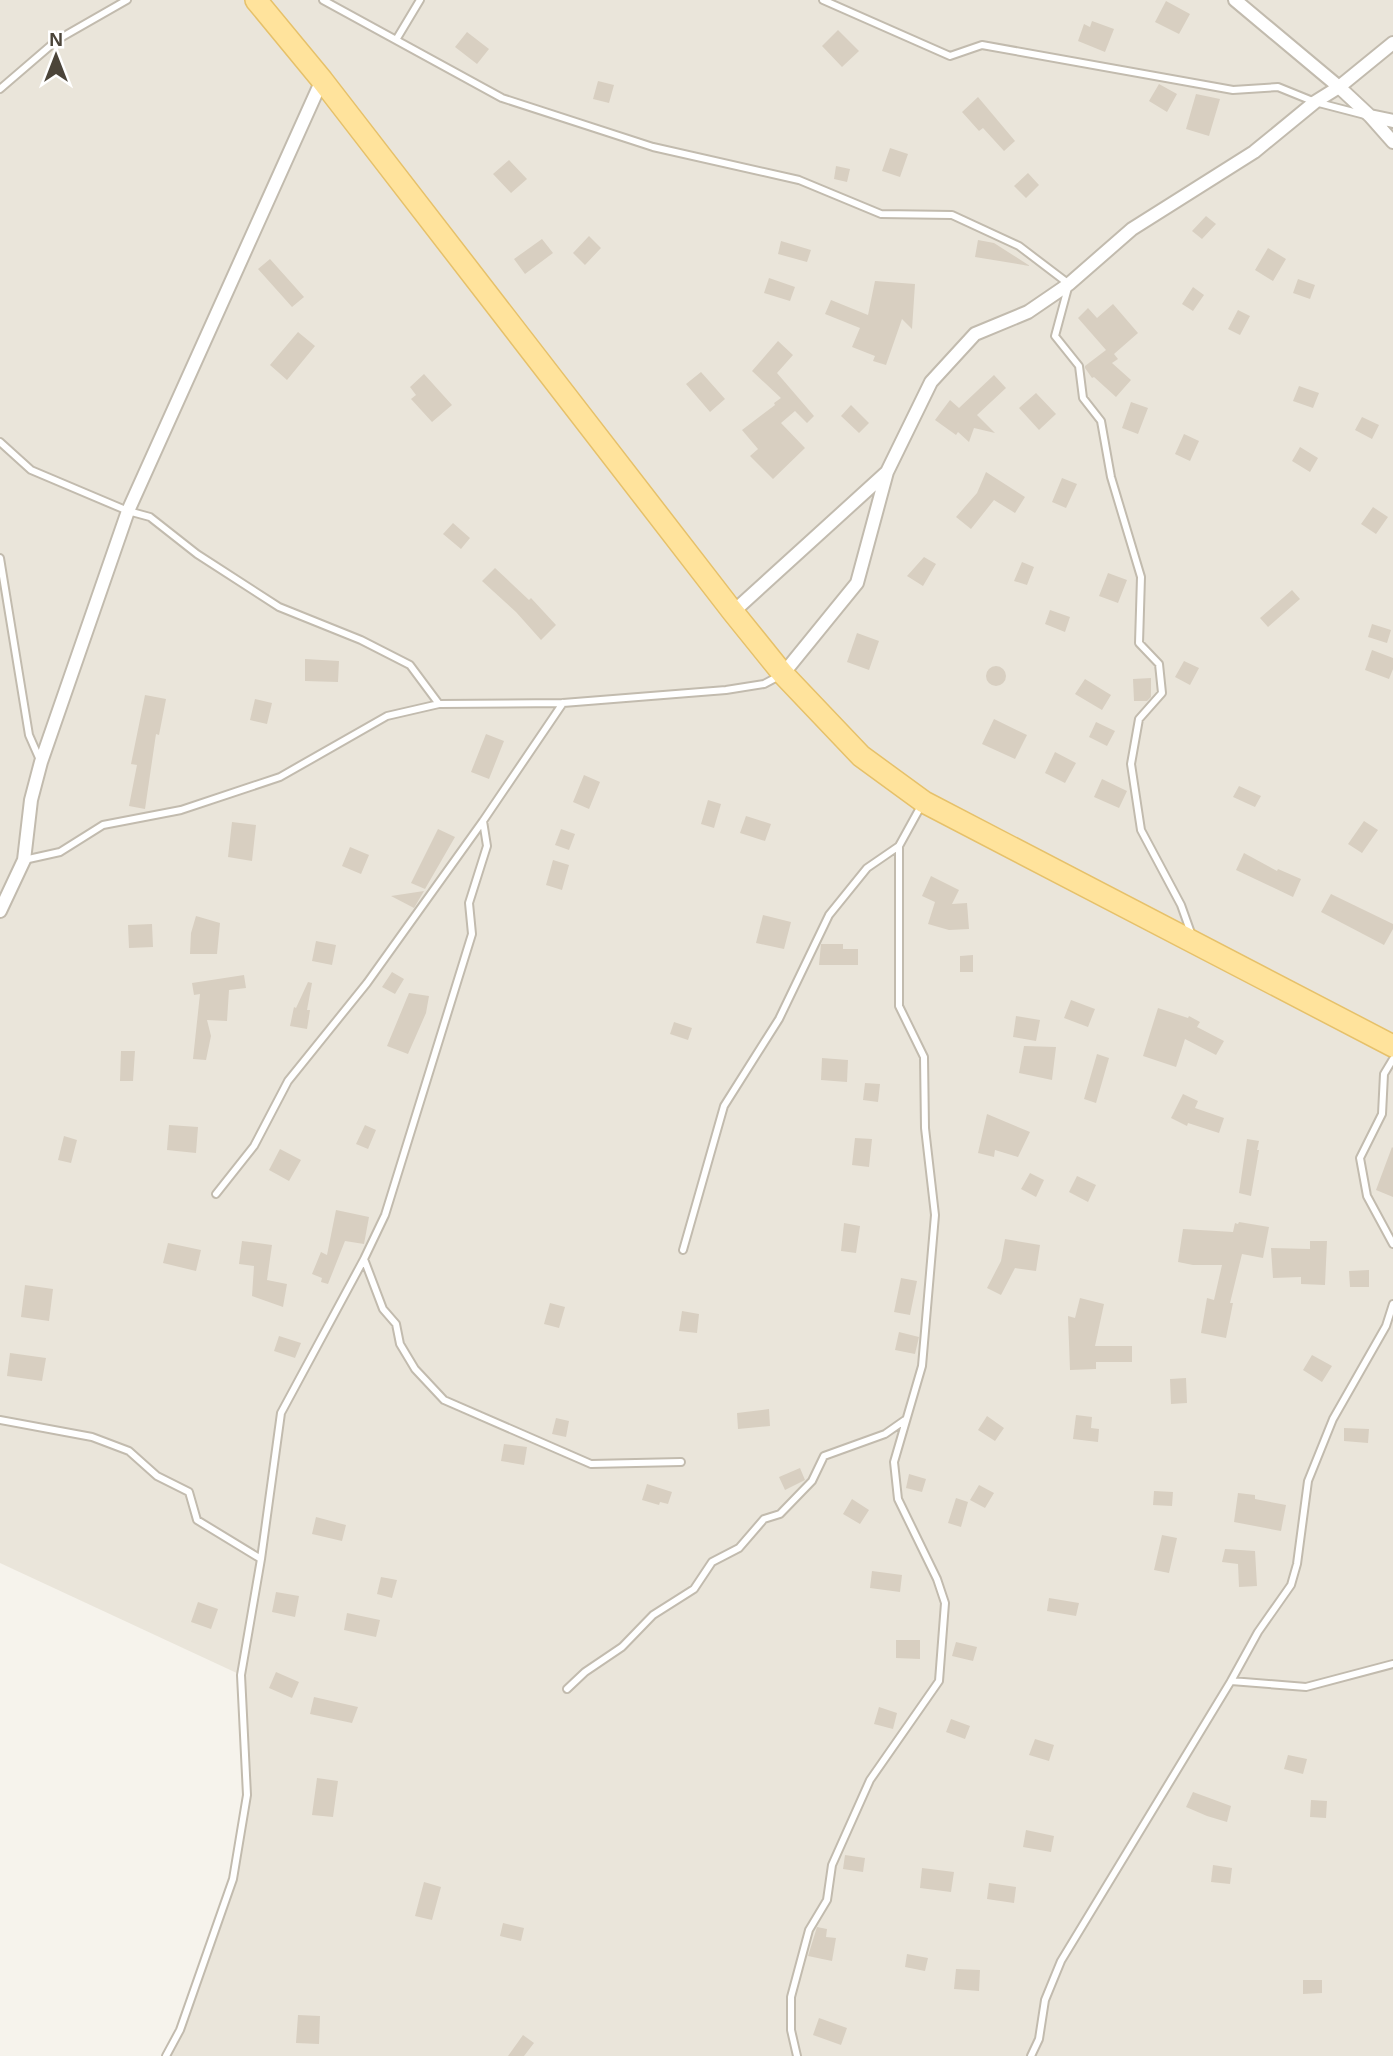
<svg xmlns="http://www.w3.org/2000/svg" width="1393" height="2056" viewBox="0 0 1393 2056" font-family="Helvetica,sans-serif">
	<rect width="100%" height="100%" fill="#f6f3ec"/>
	<!-- residential -->
	<path fill="#eae5da" d="M0,0H1393V2056H166L180,2030L233,1879L247,1795L241,1675L0,1563Z"/>
	<!-- building -->
	<path fill="#d8cfc1" d="M1166,1L1190,14L1179,34L1155,22Z
		M1092,21L1114,29L1105,52L1078,41L1084,24L1090,27Z
		M838,30L859,51L842,67L822,46Z
		M467,32L489,49L477,64L455,47Z
		M598,81L614,85L609,103L593,99Z
		M1159,84L1177,94L1167,112L1149,101Z
		M1196,94L1220,99L1209,136L1186,129Z
		M978,97L1015,141L1004,151L983,128L979,131L962,112Z
		M890,148L908,154L900,177L882,171Z
		M509,160L527,179L511,193L493,174Z
		M836,166L850,169L847,182L834,179Z
		M1028,173L1039,185L1026,198L1014,186Z
		M1206,216L1216,224L1202,239L1192,231Z
		M589,236L601,248L585,265L573,253Z
		M542,239L553,253L525,274L514,259Z
		M978,240L994,243L1030,266L975,257Z
		M781,241L811,250L807,262L778,254Z
		M1268,248L1286,259L1273,281L1255,270Z
		M270,259L304,297L292,307L258,269Z
		M769,278L795,287L790,301L764,293Z
		M1298,279L1315,285L1310,299L1293,293Z
		M875,281L915,284L912,329L902,319L886,365L873,361L875,356L852,347L860,328L825,314L831,300L868,315Z
		M1193,287L1204,295L1193,311L1182,304Z
		M1113,304L1138,333L1114,354L1118,359L1112,363L1131,380L1116,397L1094,377L1092,378L1085,368V366L1106,350L1078,318L1088,308L1097,318Z
		M1238,310L1250,316L1240,335L1228,329Z
		M298,332L315,346L287,380L270,365Z
		M778,341L793,355L777,373L814,416L807,423L795,411L781,423L805,448L773,479L750,456L758,449L742,430L775,405L774,403L781,398L752,371Z
		M701,372L725,399L710,412L686,384Z
		M424,374L452,405L432,422L411,399L416,395L410,387Z
		M994,375L1006,388L977,415L995,433L974,428L969,442L958,432L956,435L935,420L950,400L959,408Z
		M1299,386L1319,393L1313,408L1293,401Z
		M1036,393L1056,414L1039,430L1019,408Z
		M1131,402L1148,408L1138,434L1122,428Z
		M851,405L869,423L859,433L841,416Z
		M1362,417L1379,425L1372,439L1355,430Z
		M1184,434L1199,441L1190,461L1175,454Z
		M1300,447L1318,458L1310,472L1292,461Z
		M986,472L1025,497L1015,513L994,500L971,529L956,517L977,493Z
		M1062,478L1077,484L1066,508L1052,502Z
		M1373,507L1388,517L1376,534L1361,524Z
		M453,523L470,538L461,549L443,534Z
		M924,557L936,564L923,586L907,576Z
		M1022,562L1034,567L1027,585L1014,581Z
		M495,568L529,600L531,598L556,625L541,640L516,612L482,581Z
		M1108,573L1127,580L1118,603L1099,596Z
		M1292,590L1300,599L1268,627L1260,618Z
		M1050,610L1070,617L1065,632L1045,624Z
		M1372,624L1391,630L1387,643L1368,637Z
		M857,633L879,641L869,670L847,662Z
		M1372,650L1393,658V669L1389,679L1365,670Z
		M305,659L339,661L338,682L305,681Z
		M1184,661L1199,668L1190,685L1175,677Z
		M986 676a10 10 0 1 1 20 0a10 10 0 1 1-20 0Z
		M1151,678V697L1147,701H1134L1133,679Z
		M1085,679L1111,695L1102,710L1075,694Z
		M145,695L166,699L159,735L156,734L145,809L129,806L137,765L131,764Z
		M255,699L272,703L267,724L250,720Z
		M994,719L1027,735L1015,759L982,744Z
		M1096,722L1115,731L1107,746L1089,737Z
		M486,734L504,741L489,779L471,772Z
		M1055,752L1076,763L1065,783L1045,773Z
		M584,775L600,782L589,809L573,802Z
		M1102,779L1127,791L1119,808L1094,797Z
		M1239,786L1261,796L1255,807L1233,797Z
		M708,800L721,804L714,828L701,824Z
		M746,816L771,824L765,841L740,833Z
		M1364,821L1378,830L1362,853L1348,844Z
		M232,822L256,825L252,861L228,857Z
		M438,829L455,837L425,889L411,883Z
		M561,829L575,834L569,850L555,845Z
		M350,847L369,855L361,874L342,866Z
		M1244,853L1277,871L1278,869L1301,879L1293,897L1236,870Z
		M553,860L569,865L562,890L546,885Z
		M931,876L959,890L952,904L967,903L969,929L949,930L928,924L935,902L922,896Z
		M424,891L414,908L391,896Z
		M1331,894L1393,924V929L1384,945L1321,912Z
		M763,915L791,922L784,949L756,943Z
		M196,916L220,923L217,954H190L191,933Z
		M152,924L153,947L129,948L128,925Z
		M316,941L336,945L332,965L312,961Z
		M821,944H843V949H858V965H819Z
		M973,955V972H960V956Z
		M392,972L404,979L395,994L382,987Z
		M244,975L246,988L229,990L227,1021L207,1020L211,1036L206,1060L193,1059L200,994L194,995L192,983Z
		M308,982L312,983L307,1010H310L307,1029L290,1026L294,1007L296,1008Z
		M409,993L429,996L426,1013L408,1054L387,1046Z
		M1071,1000L1095,1009L1088,1027L1064,1018Z
		M1158,1008L1188,1018L1189,1016L1200,1022L1197,1027L1224,1041L1216,1055L1185,1039L1176,1067L1143,1056Z
		M1016,1016L1040,1020L1036,1041L1013,1037Z
		M674,1022L692,1028L688,1040L670,1034Z
		M1024,1046L1056,1047L1052,1080L1019,1073Z
		M121,1051H135L133,1081H120Z
		M1097,1054L1109,1058L1096,1103L1084,1099Z
		M822,1058L848,1060L847,1082L821,1080Z
		M865,1083L880,1084L878,1102L863,1100Z
		M1183,1094L1198,1101L1195,1108L1224,1118L1219,1133L1188,1123L1187,1126L1171,1118Z
		M987,1114L1030,1132L1018,1157L995,1150L994,1157L978,1153Z
		M169,1125L198,1127L196,1153L167,1150Z
		M365,1125L376,1130L368,1149L356,1144Z
		M64,1136L77,1140L71,1163L58,1160Z
		M855,1138L872,1139L869,1167L852,1165Z
		M1247,1139L1259,1141L1257,1150H1259L1251,1196L1239,1193Z
		M1392,1147L1393,1148V1197L1376,1190Z
		M280,1149L301,1160L289,1181L269,1170Z
		M1030,1173L1044,1180L1036,1197L1021,1189Z
		M1077,1176L1096,1185L1088,1202L1069,1192Z
		M336,1210L369,1217L364,1244L345,1241L328,1284L321,1282L322,1278L312,1274L321,1252L327,1255Z
		M1239,1222L1269,1227L1263,1258L1242,1254L1230,1303H1233L1226,1338L1201,1333L1207,1298L1214,1300L1222,1265H1193L1178,1262L1183,1229L1233,1232L1235,1223L1238,1224Z
		M844,1223L860,1226L856,1253L841,1251Z
		M1005,1239L1040,1245L1036,1271L1015,1268L1001,1295L987,1288L1001,1261Z
		M242,1241L272,1245L267,1280L287,1284L283,1307L252,1296L254,1266L239,1264Z
		M1310,1241H1327L1325,1285L1301,1284V1277L1273,1278L1271,1248L1310,1249Z
		M168,1243L201,1250L196,1271L163,1263Z
		M1369,1270V1287H1350L1349,1271Z
		M901,1278L917,1281L910,1315L894,1312Z
		M25,1285L53,1289L49,1321L21,1317Z
		M1080,1298L1104,1304L1095,1346H1132V1362H1096V1369L1070,1370L1068,1316L1075,1318Z
		M550,1303L565,1307L559,1328L544,1324Z
		M682,1311L699,1314L697,1333L679,1331Z
		M899,1332L919,1337L915,1354L895,1350Z
		M279,1336L301,1343L295,1358L274,1351Z
		M10,1353L46,1358L42,1381L7,1376Z
		M1312,1355L1332,1366L1322,1382L1303,1370Z
		M1186,1378L1187,1403L1171,1404L1170,1379Z
		M769,1409L770,1426L738,1429L737,1413Z
		M1076,1415L1092,1417L1091,1428L1099,1429L1098,1442L1073,1439Z
		M987,1416L1004,1428L995,1441L978,1430Z
		M556,1418L569,1421L566,1437L552,1434Z
		M1344,1428L1369,1429L1368,1443L1344,1441Z
		M504,1444L527,1447L524,1465L501,1461Z
		M800,1468L805,1480L785,1490L779,1477Z
		M909,1474L926,1479L922,1492L906,1488Z
		M647,1484L672,1492L668,1504L660,1502L659,1505L642,1500Z
		M979,1485L994,1493L985,1508L970,1500Z
		M1154,1491L1173,1492L1172,1506L1153,1505Z
		M1238,1493L1255,1495V1499L1286,1505L1281,1531L1234,1522Z
		M956,1498L968,1502L961,1527L948,1523Z
		M852,1499L869,1510L860,1524L843,1514Z
		M316,1517L346,1525L342,1541L312,1534Z
		M1162,1535L1177,1538L1169,1573L1154,1570Z
		M1225,1549L1255,1551L1257,1586L1239,1587L1238,1564L1222,1562Z
		M872,1571L902,1575L900,1592L870,1588Z
		M381,1577L397,1580L392,1598L377,1594Z
		M276,1592L299,1596L295,1617L272,1612Z
		M1049,1598L1079,1603L1076,1616L1047,1611Z
		M198,1602L218,1609L211,1629L191,1622Z
		M347,1613L380,1620L376,1637L344,1630Z
		M896,1640H920V1659L896,1658Z
		M956,1642L977,1647L973,1661L952,1656Z
		M276,1672L299,1682L292,1698L269,1688Z
		M314,1697L358,1707L352,1723L310,1714Z
		M879,1707L897,1713L893,1729L874,1724Z
		M951,1719L970,1726L965,1739L946,1732Z
		M1035,1739L1054,1745L1049,1761L1029,1755Z
		M1288,1755L1307,1759L1303,1774L1284,1769Z
		M317,1778L338,1781L333,1817L312,1815Z
		M1193,1792L1231,1806L1227,1822L1207,1816L1186,1807Z
		M1311,1800L1327,1801L1326,1818L1310,1817Z
		M1026,1830L1054,1836L1051,1852L1023,1847Z
		M845,1855L865,1858L863,1872L843,1869Z
		M1213,1865L1232,1868L1230,1884L1211,1882Z
		M922,1868L954,1872L951,1892L920,1888Z
		M424,1882L441,1887L432,1920L415,1916Z
		M989,1883L1016,1887L1014,1903L987,1899Z
		M503,1923L524,1928L521,1941L500,1936Z
		M817,1927L827,1929L826,1937L836,1938L832,1961L808,1956Z
		M907,1954L928,1958L925,1971L905,1967Z
		M956,1969L980,1970L979,1991L954,1989Z
		M1303,1980H1322V1993L1303,1994Z
		M298,2015L320,2016L319,2044L296,2043Z
		M819,2018L847,2028L841,2045L813,2035Z
		M523,2035L534,2043L524,2056H508Z"/>
	<g fill="none" stroke-linecap="round" stroke-linejoin="round">
		<!-- service casing -->
		<g stroke="#c2bbae" stroke-width="10">
			<path id="service" d="M323,0L502,98L653,147L799,180L881,214L952,215L1019,246L1069,284L1055,336L1079,366L1083,398L1101,421L1111,477L1141,577L1139,643L1159,664L1162,693L1139,719L1131,764L1141,830L1181,905L1191,933
				M823,0L950,56L982,45L1233,90L1278,87L1315,102L1365,115
				M396,40L420,0
				M0,89L57,40L127,0
				M0,442L31,470L128,511L150,517L197,554L279,607L361,640L410,665L439,704
				M0,558L29,735L40,760
				M24,860L60,852L103,825L181,810L280,777L387,716L439,704L563,703L726,690L764,684L781,675
				M1393,1059L1384,1074L1382,1114L1360,1158L1367,1196L1393,1244
				M216,1194L254,1146L288,1081L367,983L483,821L563,703
				M683,1250L724,1106L779,1019L829,915L867,868L899,846
				M364,1259L383,1309L396,1324L400,1344L415,1369L444,1400L591,1464L681,1462
				M0,1420L92,1437L129,1451L157,1476L189,1492L197,1520L261,1559
				M1231,1681L1306,1687L1393,1664
				M567,1689L585,1672L622,1647L653,1615L694,1589L712,1562L739,1548L764,1519L780,1514L812,1481L824,1456L885,1434L905,1420
				M166,2056L180,2030L233,1879L247,1795L241,1675L261,1559L281,1413L364,1259L385,1215L472,934L469,903L487,846L483,821
				M797,2056L791,2030V1997L809,1930L827,1900L832,1865L870,1780L939,1681L945,1603L937,1579L898,1499L894,1462L922,1366L935,1215L925,1128L924,1057L899,1006V846L921,806
				M1031,2056L1039,2039L1045,2000L1061,1961L1231,1681L1258,1632L1291,1585L1297,1564L1308,1481L1333,1419L1386,1326L1393,1304"/>
		</g>
		<!-- minor casing -->
		<g stroke="#c2bbae" stroke-width="16">
			<path id="minor" d="M1235,0L1339,87L1370,116L1393,142
				M1370,116L1393,121
				M733,612L887,472
				M783,674L857,583L887,472L931,382L975,334L1028,312L1069,284L1132,229L1254,152L1315,102L1339,87L1393,43
				M0,911L24,860L31,800L41,762L128,511L322,80"/>
		</g>
		<!-- primary casing -->
		<g stroke="#e6c16a" stroke-width="24">
			<path id="primary" d="M256,0L322,80L733,612L783,674L861,756L924,802L1393,1046"/>
		</g>
		<!-- service -->
		<use href="#service" stroke="#fff" stroke-width="6"/>
		<!-- minor -->
		<use href="#minor" stroke="#fff" stroke-width="12"/>
		<!-- primary -->
		<use href="#primary" stroke="#ffe39c" stroke-width="21"/>
	</g>
	<!-- north arrow -->
	<g transform="translate(56 56)" stroke="#ffffff" stroke-width="5" paint-order="stroke">
	<path d="M0-5L12 26L0 18L-12 26Z" fill="#4b4439"/>
	<text y="-10" font-size="19" font-weight="bold" text-anchor="middle" fill="#4b4439">N</text>
	</g>
</svg>
